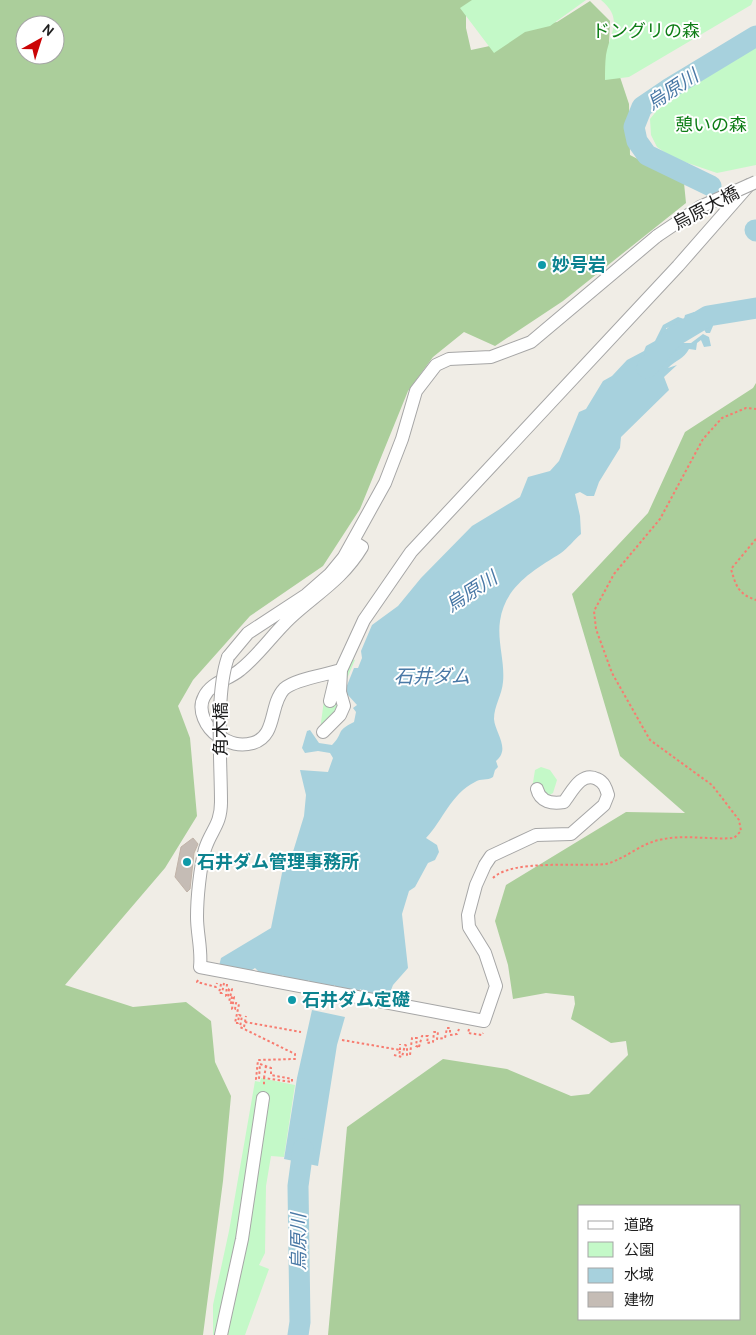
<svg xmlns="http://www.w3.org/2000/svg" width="756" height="1335" viewBox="0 0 756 1335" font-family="Cabin,'Noto Sans JP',sans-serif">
	<rect width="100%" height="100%" fill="#f0ede6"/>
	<!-- forest -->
	<path fill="#abce9b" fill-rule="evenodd" d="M0,0H478L466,9V28L471,50L499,44L524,27L557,22L590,1L610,21L609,44L629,104L630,155L684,183L686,203L563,301L495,346L464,332L433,357L408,391L360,509L323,566L250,616L193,680L178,706L190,738L197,816L165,868L65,985L133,1007L186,1002L211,1021L215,1062L231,1096L223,1181L203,1335H0ZM25,25H55V55H25Z
		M756,383V1335H328L347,1127L443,1059L507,1069L571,1096L589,1094L628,1055L626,1041L611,1043L571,1019L575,1004L574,996L546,993L513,999L508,965L495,921L506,885L626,812L685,813L620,756L572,594L648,513L685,432L753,388ZM580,1206H740V1319H580Z"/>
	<!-- park -->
	<path fill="#c4f9c8" d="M472,0H586L550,26L525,32L494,53L460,8Z
		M601,0H753L751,5L629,77L605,80C605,72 605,63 606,55C610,32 624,19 601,0Z
		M756,46V165L717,173L673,158L657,147L651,135L650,119L658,109L720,65Z
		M342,656L355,660L343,688L350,705L320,730L325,693L331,686Z
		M541,767L550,770L557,780L553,793L548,796L532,789L535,770Z
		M261,1078L295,1085L284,1157L271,1156L266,1186L265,1253L259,1265L269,1269L245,1335H213V1305L229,1231L255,1081L260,1082Z"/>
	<!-- water -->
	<path fill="#a7d1dd" d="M694,312L698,314L702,312L703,315L705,313V321H713V326L710,333H706L702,326L700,331H696L698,320L694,322L685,320L680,326L666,328V330L690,328L677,344L664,339L665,351L680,343H691L703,334L709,337L711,346L704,347L701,340L697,343L696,350L689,349C684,359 676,360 668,368L677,365L664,377L669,390L621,437L620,448L599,482L594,496H587L580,492L575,494L580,516L581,534C574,540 568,548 561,553C534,570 505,586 500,621C497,641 505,662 503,682C502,695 494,706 494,719C495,733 511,749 496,761L498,767L495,770L493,777C487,781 481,778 475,782C450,795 444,819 426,838L437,845L439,852L435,860L428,863L415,887L409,891L402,914L408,968L393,985L388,998L385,995L383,997L362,993L361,989L357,992L335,988V985L332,987L310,983L309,980L306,983L284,978L283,975L281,978L259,972L255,968L249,972L219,966L221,958L271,928L282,873L292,855L304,816L306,795L300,770L328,772L333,758L330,753L318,751L305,753L302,748L307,731L310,730L319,743L332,745C345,732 334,732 354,722L356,712L353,708L357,705L347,694L344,693L354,668H358L362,658L361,651L372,625L398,606L421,578L472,526L520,497L528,477L550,471L559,461L579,412L586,409L603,381L612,376L627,360L644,351L646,346L655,341L663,325L678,317L684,319L685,315Z
		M312,1010L345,1017L337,1045L318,1166L284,1159L297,1078Z"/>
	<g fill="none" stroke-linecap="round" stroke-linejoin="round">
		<!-- river -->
		<path stroke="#a7d1dd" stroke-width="21" d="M711,186L647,155L637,141L634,127L642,107L670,88L756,36
			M755,230L756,231
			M647,368L673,337L708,316L756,308
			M298,1335L300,1322L298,1186L303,1149"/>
	</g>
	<!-- building -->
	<path fill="#c5bcb5" stroke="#c1b3a8" d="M193,838L198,844L194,853L190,889L187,892L175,877L181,847Z"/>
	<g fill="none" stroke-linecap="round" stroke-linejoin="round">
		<!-- minor casing -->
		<g stroke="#a6a6a6" stroke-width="14">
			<path id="minor" d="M354,542L362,547C342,580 317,593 290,618C272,635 259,655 240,670C228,680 211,682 204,697C197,710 206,728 218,736C230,743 239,747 253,743C277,736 269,705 284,689C295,679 326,675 341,670L364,620L411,552L678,266L749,185
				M228,657L248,633L306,595L330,574L344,557L385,483L402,439L416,391L436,365L449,359L491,357L531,342L657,236
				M330,701L335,680
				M323,732L340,715L344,706L340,692L341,670
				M221,802C221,825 211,830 205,849C200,868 197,898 197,917C197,934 202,950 200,967L484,1021L496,986L485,953L469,927L468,915L476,885L485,865L491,856L536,835L571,834L604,805L608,795C606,788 604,782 597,779C581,771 572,792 564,802C552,804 540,802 537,789
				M221,1335L242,1239L263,1098"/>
		</g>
		<!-- path -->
		<path stroke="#f77c70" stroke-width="2" stroke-dasharray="2.5 2.5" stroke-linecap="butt" d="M756,539L731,569C736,586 738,594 756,600
			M493,878C512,859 579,867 606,864C625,859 640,844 659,840C683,834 710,840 734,838L741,831L739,820L712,785L650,740L612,673L596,629L594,611L614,574L660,519L703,439L722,418L746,408L756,409
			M198,980L197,982L216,987L217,983
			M221,984L219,993H222L224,983
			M227,984L226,996L228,997L229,989H232L229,1002L231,1003L232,996L234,997L232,1009H235L236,1003L239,1004L235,1023H238L239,1015L242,1016L240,1027L295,1054V1059L258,1060L256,1079H259L260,1064L271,1068V1075L292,1079V1082L264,1078V1085
			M245,1022L246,1016
			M244,1027L245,1022L301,1032
			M469,1029L468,1033L482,1035L483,1033
			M342,1040L400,1050L399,1056
			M419,1047L422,1036H428L427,1043L433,1042L434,1032H438L437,1039L445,1038L447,1028H450V1035L457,1034L459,1029
			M400,1050V1044
			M394,1055L402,1057L405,1045L407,1046V1055H410L412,1038H417L416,1046L419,1047
			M264,1078L266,1066"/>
		<!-- minor -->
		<use href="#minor" stroke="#fff" stroke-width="12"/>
		<!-- minor-bridge casing -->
		<g stroke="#a6a6a6" stroke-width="14" stroke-linecap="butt">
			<path id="minor-bridge" d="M657,236L700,207L756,182
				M221,802C221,761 215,694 228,657"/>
		</g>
		<!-- minor-bridge -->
		<use href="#minor-bridge" stroke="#fff" stroke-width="12"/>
	</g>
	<!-- markers -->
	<g fill="#0f9aa8" stroke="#fff" stroke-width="2">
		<circle cx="542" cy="265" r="5"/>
		<circle cx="187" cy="862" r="5"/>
		<circle cx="292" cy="1000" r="5"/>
	</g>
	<g text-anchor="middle" stroke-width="4" stroke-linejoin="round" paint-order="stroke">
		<!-- park labels -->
		<g font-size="18" fill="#0e7d16" stroke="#fff">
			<text x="646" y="37">ドングリの森</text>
			<text x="711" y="131">憩いの森</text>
		</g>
		<!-- street labels -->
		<g font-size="18" fill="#1f1f1f" stroke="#fff">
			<text transform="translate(706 208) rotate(-28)" y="6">烏原大橋</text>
			<text transform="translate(221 729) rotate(-90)" y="6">角木橋</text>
		</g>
		<!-- culture labels -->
		<g font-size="18" font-weight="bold" fill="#0d838f" stroke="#fff" text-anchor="start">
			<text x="552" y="271">妙号岩</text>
			<text x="197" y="868">石井ダム管理事務所</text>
			<text x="302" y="1006">石井ダム定礎</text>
		</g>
		<!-- water labels -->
		<g font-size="19" font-style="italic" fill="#4a79a6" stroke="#fff">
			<text transform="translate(672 89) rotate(-33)" y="7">烏原川</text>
			<text transform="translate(471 591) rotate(-33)" y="7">烏原川</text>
			<text x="432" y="683">石井ダム</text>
			<text transform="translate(298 1242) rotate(-90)" y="7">烏原川</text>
		</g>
	</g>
	<!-- legend -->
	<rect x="578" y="1205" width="162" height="115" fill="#ffffff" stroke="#a5a5a5"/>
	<rect x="588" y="1221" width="25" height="8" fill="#ffffff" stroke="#a5a5a5"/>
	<text x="624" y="1230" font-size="15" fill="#1f1f1f">道路</text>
	<rect x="588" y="1242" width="25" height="15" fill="#c4f9c8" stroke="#a5a5a5"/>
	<text x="624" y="1255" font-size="15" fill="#1f1f1f">公園</text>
	<rect x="588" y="1268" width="25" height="15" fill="#a7d1dd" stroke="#a5a5a5"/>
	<text x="624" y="1280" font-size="15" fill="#1f1f1f">水域</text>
	<rect x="588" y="1292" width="25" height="15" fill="#c5bcb5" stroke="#a5a5a5"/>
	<text x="624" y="1305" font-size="15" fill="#1f1f1f">建物</text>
	<!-- north arrow -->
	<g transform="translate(40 40) rotate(39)"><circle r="24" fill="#ffffff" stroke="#a5a5a5"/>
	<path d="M0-4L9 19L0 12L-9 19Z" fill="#cb0405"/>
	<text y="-8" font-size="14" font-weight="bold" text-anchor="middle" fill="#1f1f1f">N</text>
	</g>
</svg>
